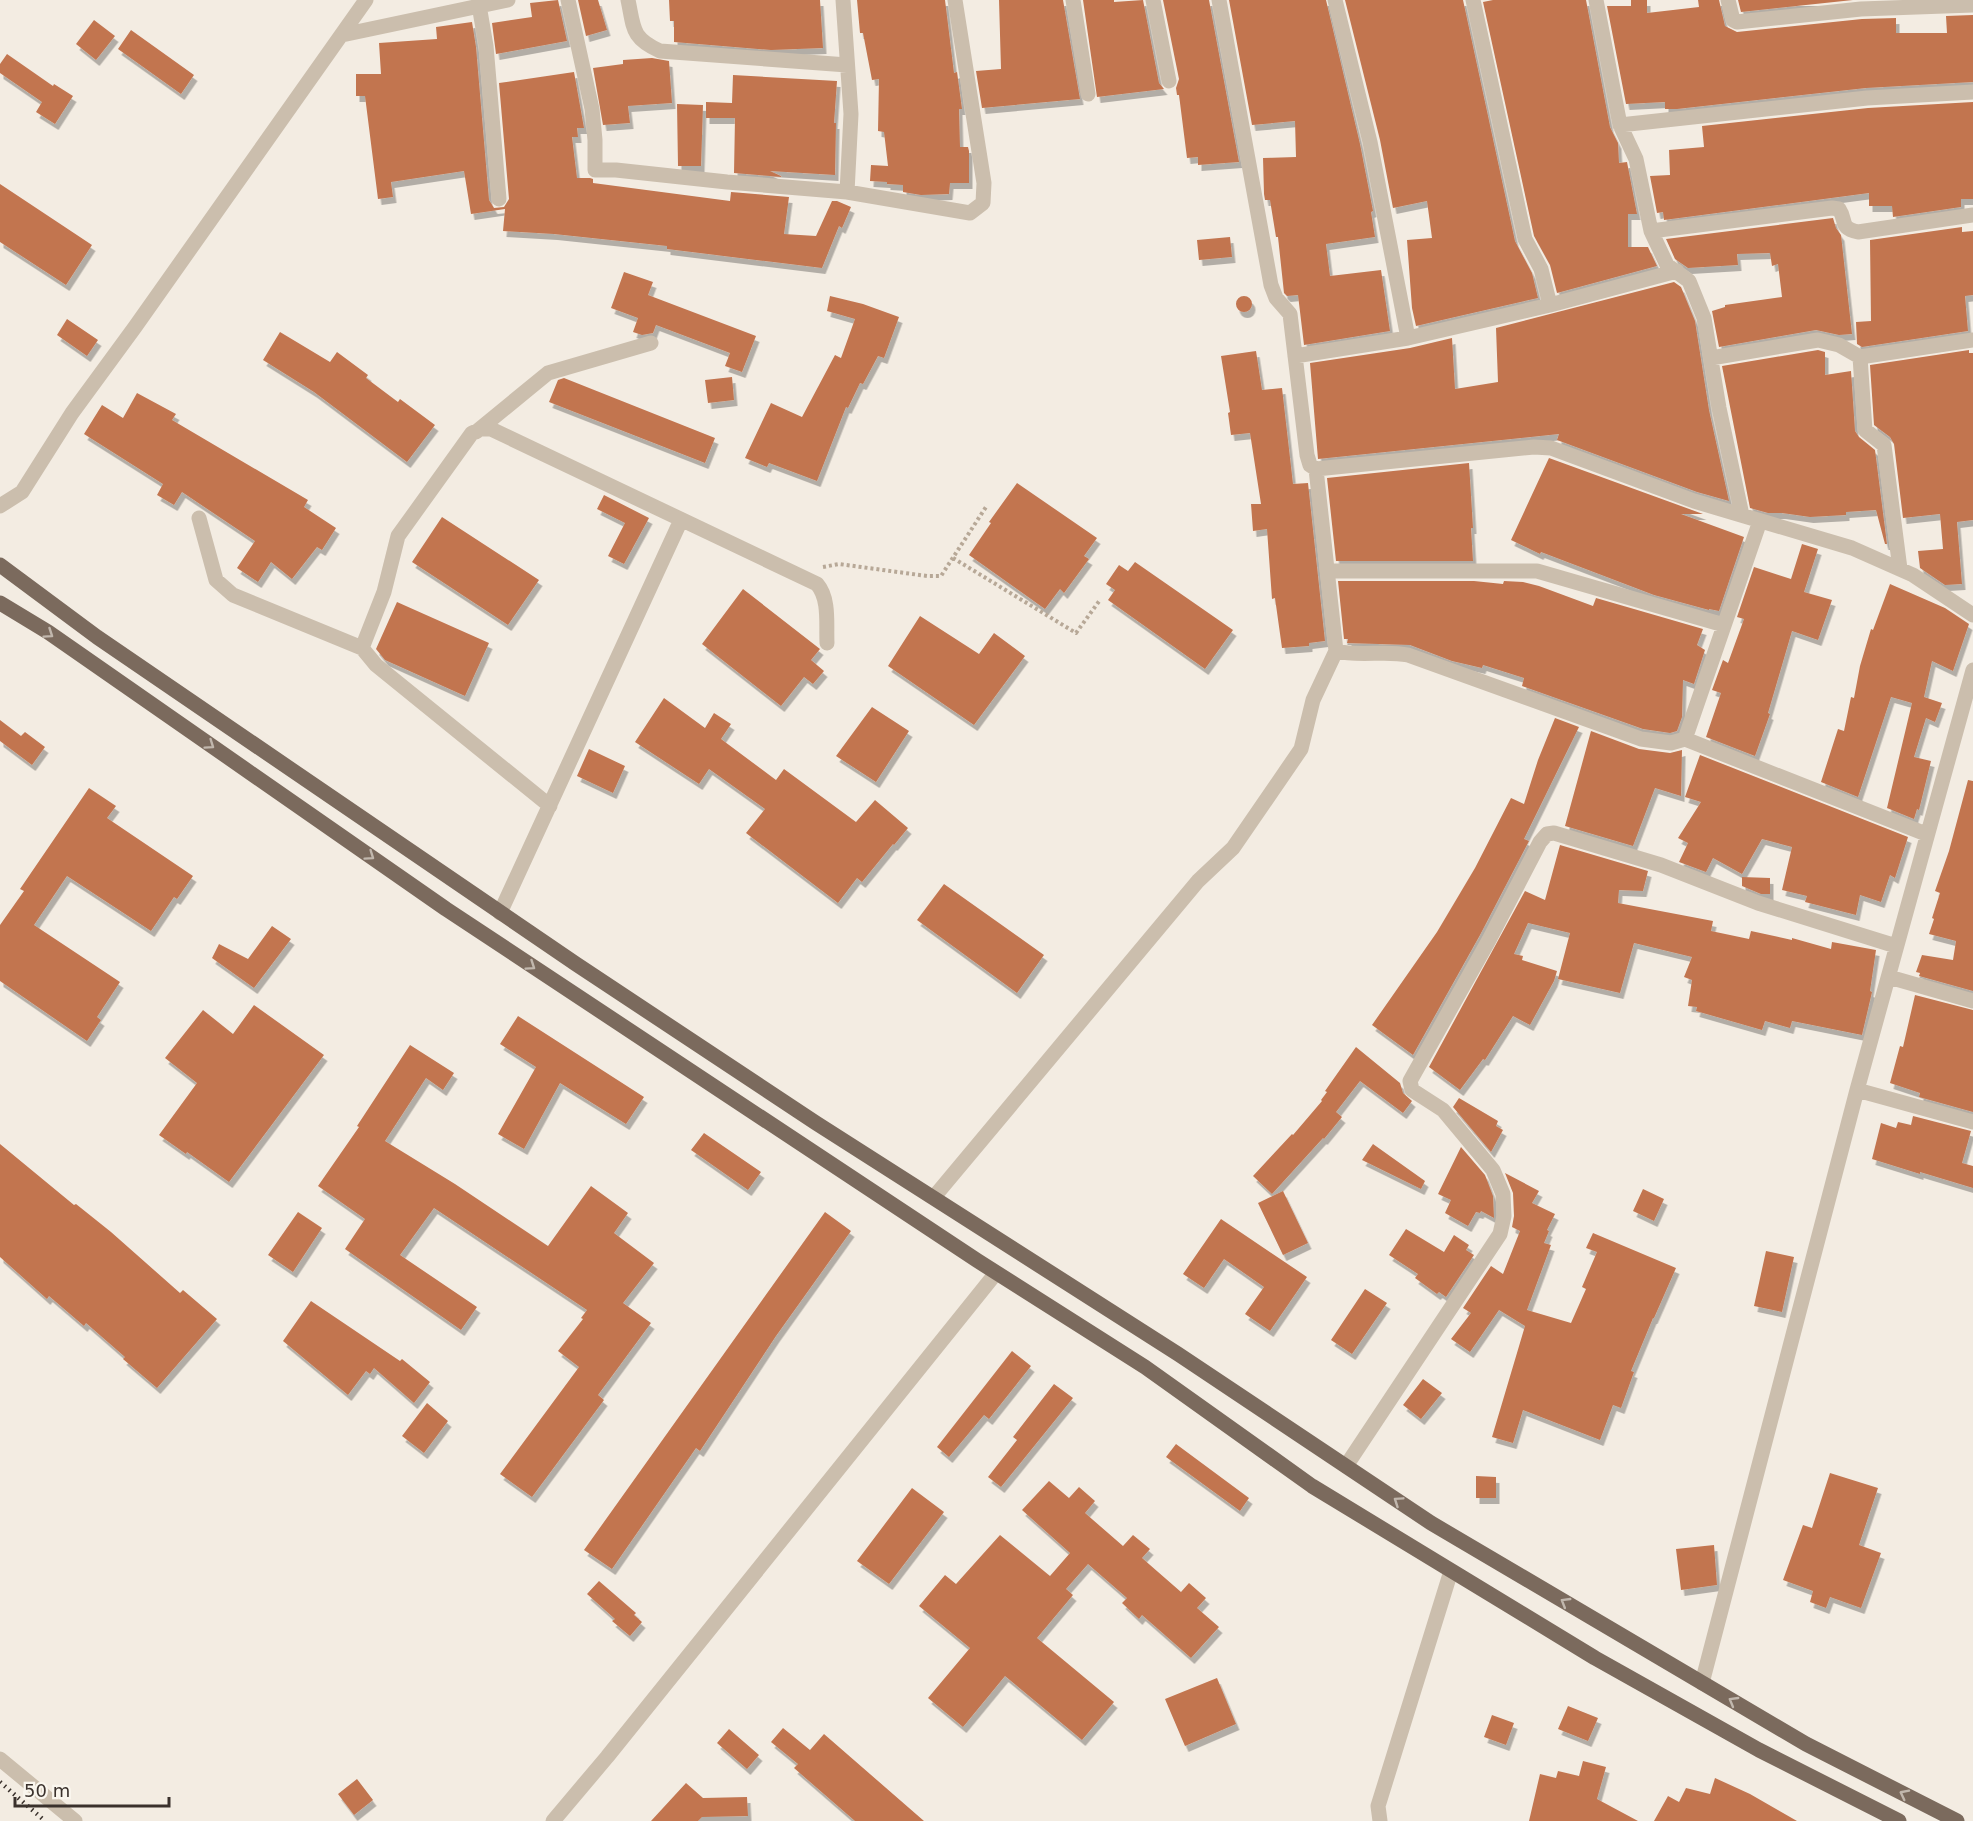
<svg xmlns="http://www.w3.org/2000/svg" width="1973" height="1821" viewBox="0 0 1973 1821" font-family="'DejaVu Sans',sans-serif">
	<defs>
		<filter id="shadow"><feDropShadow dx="3.5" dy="6" stdDeviation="0" flood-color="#0004"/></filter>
	</defs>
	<rect width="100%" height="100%" fill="#f3ece2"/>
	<!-- building -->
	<path fill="#c27550" filter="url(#shadow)" d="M558,0L567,41L496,54L492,23L532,17L530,3Z
		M578,0H598L607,30L586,36Z
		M669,0H820L823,48L771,50L674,42V21H670Z
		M857,0H945L954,73L957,72L962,109H959L960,147H968L969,151V183H950L949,194L921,195L903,192V185L887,184V182L870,181L871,165L888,166L884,132L878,131L879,79L872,80L863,33H860Z
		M999,0H1063L1080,99L982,108L976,71L1001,69Z
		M1083,0H1114V2L1143,0L1159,83L1164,89L1097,97Z
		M1163,0H1209L1239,162L1198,165V157L1187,158L1179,95H1177L1176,88L1179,79Z
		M1229,0H1326L1360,144L1373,211L1371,212L1375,237L1326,244L1330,276L1381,270L1390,331L1304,345L1298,295L1287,296L1284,293L1278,237H1276L1270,200H1265L1264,194L1263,158L1296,157L1295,121L1252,125Z
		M1345,0H1463L1515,241L1532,273L1538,298L1416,326L1412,308L1407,240L1432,238L1427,201L1393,208L1380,140Z
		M1493,0H1586L1610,127L1618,143L1619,163L1627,162L1637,214H1628V247H1648L1657,266L1557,293L1550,265L1534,236L1483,2Z
		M1631,0H1647V13L1699,7L1698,0H1719L1725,26L1737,32L1862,19L1896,18V33H1947L1946,16L1973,15V82L1866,88L1677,109H1665V102L1626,104L1607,6H1631Z
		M1738,0H1853L1741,12Z
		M94,20L115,36L96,60L76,44Z
		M472,22L476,47L489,200L494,208L504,207L509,199L499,83L574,72L584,128H577L578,137H572L577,178H590L593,179V183L730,201L731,192L789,197L784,234L816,236L832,201H837L851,207L842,228L839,226L822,268L667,249V246L554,234L503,231L505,209L471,214L464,171L391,182L393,197L378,199L365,96H356V74H381L379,43L437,39L436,27Z
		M131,30L194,75L181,94L118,49Z
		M7,54L53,86L54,84L73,96L55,124L36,112L42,102L0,73V64Z
		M652,58L669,61L672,103L628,106L630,123L603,125L593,68L623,64V60Z
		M733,75L837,81L834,123H836L835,175L770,171L783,177L734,173L735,118H706V102L732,103Z
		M1973,102V199H1961V207L1893,217L1892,206H1869V193L1664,220L1663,212L1657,213L1650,176L1670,175L1669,150L1704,147L1702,126L1868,108Z
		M677,104L703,105L701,166H678Z
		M0,184L92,245L66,285L0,242Z
		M1833,218L1836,228L1841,235L1852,334L1839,335L1816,330L1719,347L1712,311L1725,307V305L1782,297L1778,264L1772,266L1770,253L1737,254L1738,265L1688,268L1675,259L1666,239Z
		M1962,227V232L1973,231V295L1965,296L1968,331L1862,347L1857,344L1856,322L1871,321L1870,240Z
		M1230,237L1232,257L1199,260L1197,240Z
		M624,272L653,282L648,295L756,336L742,372L725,366L730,353L656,325L653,333L642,335L633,332L638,318L611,308Z
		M1674,282L1681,287L1695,321L1709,410L1729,501L1697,492L1557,440L1559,434L1318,459L1310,363L1410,348L1452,338L1455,389L1498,382L1496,328Z
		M1236 304a8 8 0 1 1 16 0a8 8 0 1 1-16 0Z
		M830,296L863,304L899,317L884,358L878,356L863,384L860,383L848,408L846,407L817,481L769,463L767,467L745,458L771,403L802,417L835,355L841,358L855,319L827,311Z
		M67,319L98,340L87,356L57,335Z
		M280,332L330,362L337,352L368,375L366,378L398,402L400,399L435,425L407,462L314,392L263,360Z
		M1818,350L1825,352V375L1851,371L1855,431L1859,437L1875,450L1887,544H1885L1876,510L1846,512V515L1810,517L1782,513H1768L1750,508L1722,366Z
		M1969,350V353H1973V520L1957,522L1962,584L1945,585L1920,568L1918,551L1943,549L1940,514L1903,518L1894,444L1890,437L1874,425L1870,365Z
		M1256,351L1262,390L1282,388L1293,484L1308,483L1325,641L1309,643V646L1282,648L1275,598L1272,599L1267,529L1253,531L1251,504H1261L1250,433L1231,435L1228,413L1230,412L1221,356Z
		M732,377L734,400L708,403L705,380Z
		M564,378L715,438L705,463L549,402L558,380Z
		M137,393L176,414L172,420L308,500L304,507L336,528L322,550L317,547L292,579L271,562L258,582L237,568L255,541L182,492L174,505L157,495L163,484L84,434L102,405L123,418Z
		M1549,458L1703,514H1681L1744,537L1719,611L1709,609V610L1654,595L1541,552L1540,554L1511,540Z
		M1469,463L1473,528H1471L1473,561H1336L1327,478Z
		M1017,483L1097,538L1084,556L1089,559L1064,593L1060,589L1045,609L969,555L991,523L989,522Z
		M604,495L649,518L624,564L608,556L625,523L597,509Z
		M442,517L539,580L508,625L412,562Z
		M1802,544L1818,549L1804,592L1832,600L1818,640L1792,631L1768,713L1770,714L1755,756L1706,737L1721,693L1712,690L1723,660L1728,663L1744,619L1737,617L1754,567L1791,579Z
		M1135,562L1233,630L1205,669L1108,600L1115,590L1106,584L1119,565L1128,571Z
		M1338,581H1474L1503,584L1504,581L1523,582L1539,586L1593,606L1596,598L1703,629L1697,645L1705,650L1694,684L1683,680L1682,717L1677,731L1670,733L1643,729L1522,686L1524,678L1483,665L1482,668L1452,661L1410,645L1347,643L1348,639H1344Z
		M1890,584L1945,608L1969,624L1953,671L1932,661L1924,697L1942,703L1935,722L1926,718L1914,757L1931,761L1919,810L1917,809L1914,819L1887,808L1912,703L1891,697L1858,797L1821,782L1838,729L1844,731L1851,697L1854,698L1860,666L1871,629L1873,630Z
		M743,589L820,649L811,660L824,671L813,684L804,677L781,706L702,644Z
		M397,602L489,643L465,696L385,660L376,649Z
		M920,616L979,654L994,633L1025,656L974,725L888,666Z
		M664,698L705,728L714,713L731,724L721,739L776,780L784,769L856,822L875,800L908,828L894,845L893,844L862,882L857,878L838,903L746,833L765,809L709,769L699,784L635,742Z
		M872,707L909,731L876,782L836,756Z
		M1555,718L1579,727L1524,839L1529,841L1480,935L1413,1055L1372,1025L1437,932L1475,868L1511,798L1524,804L1538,760Z
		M0,720L21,736L25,732L45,747L32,765L0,741Z
		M1591,731L1639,749L1670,753L1682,750L1681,796L1655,788L1633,846L1565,826Z
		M589,749L625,766L613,793L577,776Z
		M1700,755L1908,837L1895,878L1890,875L1881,902L1860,895L1856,915L1805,902L1807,896L1782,890L1792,847L1762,839L1742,874L1713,858L1706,872L1679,862L1688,843L1678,838L1701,802L1685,797Z
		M1968,780L1973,781V991L1919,976L1920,973L1916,972L1922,955L1953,960L1956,941L1929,934L1934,919L1932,918L1940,893L1935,891L1949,851Z
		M89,788L116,806L107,818L193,876L177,899L174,897L151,931L67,876L34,925L120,982L97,1017L101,1020L87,1041L0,981V925L24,891L20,889Z
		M1560,845L1648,871L1643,891L1619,890L1618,903L1713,921L1711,931L1749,939L1751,931L1792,940V938L1831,949L1832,942L1876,950L1870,991L1872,992L1862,1035L1792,1021L1790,1028L1765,1021L1762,1030L1696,1011L1697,1007L1688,1006L1692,980L1684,977L1692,957L1634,943L1620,993L1558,979L1570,933L1528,923L1514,954L1523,956L1522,960L1557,971L1554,981L1530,1025L1513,1016L1485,1060L1483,1059L1460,1090L1429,1067L1525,891L1545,900Z
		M1742,877L1770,878V894H1761L1742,886Z
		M944,884L1044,955L1017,993L917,920Z
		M272,926L291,939L254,988L212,958L219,944L248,959Z
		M1915,995L1973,1010V1112L1919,1097L1920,1093L1890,1083L1900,1046L1903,1047Z
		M254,1005L324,1055L229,1182L187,1152L186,1154L159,1135L197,1083L165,1058L203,1010L233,1034Z
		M518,1016L644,1097L626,1124L560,1083L524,1149L498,1134L536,1067L500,1044Z
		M410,1045L454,1073L443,1090L426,1078L385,1141L455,1184L548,1246L591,1186L628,1213L614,1233L654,1263L623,1303L651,1323L598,1395L604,1400L532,1497L500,1474L579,1367L558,1351L583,1319L581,1318L587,1310L434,1208L400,1255L477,1307L461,1330L345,1249L365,1219L318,1186L359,1127L357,1126Z
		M1356,1047L1400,1083L1403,1093L1412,1101L1403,1113L1360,1081L1336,1112L1342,1117L1324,1139L1323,1138L1272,1194L1253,1176L1292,1134L1293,1135L1322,1101L1321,1100L1327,1092L1325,1091Z
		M1459,1098L1498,1121L1496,1126L1503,1130L1491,1152L1453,1107Z
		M1913,1116L1971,1131L1962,1163L1973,1166V1188L1920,1172V1174L1872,1159L1881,1123L1896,1128L1898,1122L1911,1125Z
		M704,1133L761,1172L748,1190L691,1150Z
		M0,1144L74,1205L76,1204L111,1232L180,1293L183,1290L217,1319L157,1388L123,1359L125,1357L86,1323L84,1326L49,1296L47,1299L0,1257Z
		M1373,1144L1425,1181L1421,1189L1362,1160Z
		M1461,1147L1485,1175L1493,1196L1494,1218L1481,1211L1480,1213L1476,1212L1468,1226L1445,1213L1451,1200L1438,1194Z
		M1505,1173L1539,1191L1532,1203L1555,1214L1547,1230L1549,1231L1544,1243L1551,1245L1527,1310L1571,1323L1586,1289L1582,1287L1597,1252L1586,1248L1593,1233L1676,1268L1654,1318H1653L1631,1371L1634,1372L1621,1408L1613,1405L1600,1440L1523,1410L1513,1443L1492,1437L1525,1326L1499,1310L1470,1352L1451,1339L1471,1313L1463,1308L1491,1266L1503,1274L1520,1231L1512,1227L1514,1216L1513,1193Z
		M1643,1189L1664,1199L1654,1221L1633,1211Z
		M1283,1191L1308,1243L1283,1255L1258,1203Z
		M298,1212L322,1228L293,1272L268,1255Z
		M825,1212L851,1231L776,1336L700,1451L696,1448L612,1569L584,1550Z
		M1221,1219L1307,1277L1270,1331L1245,1314L1264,1287L1224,1259L1204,1288L1183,1274Z
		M1406,1229L1444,1252L1454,1235L1469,1245L1466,1250L1474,1255L1446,1297L1439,1292L1437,1294L1415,1278L1418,1274L1389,1255Z
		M1766,1251L1794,1257L1782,1312L1754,1306Z
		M1365,1289L1387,1303L1352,1354L1331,1340Z
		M311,1301L400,1361L402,1359L430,1382L414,1403L374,1368L370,1374L366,1371L348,1395L283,1341Z
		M1012,1351L1031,1366L989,1419L984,1415L949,1457L937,1447Z
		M1423,1379L1442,1393L1421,1419L1403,1405Z
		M1054,1384L1073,1398L1001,1487L988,1477L1017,1440L1013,1437Z
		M427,1403L448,1421L424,1453L402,1436Z
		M1176,1444L1249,1498L1240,1511L1166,1457Z
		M1830,1473L1878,1488L1859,1545L1881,1553L1861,1608L1830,1597L1826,1608L1810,1602L1813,1591L1783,1580L1803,1525L1812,1528Z
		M1476,1476L1496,1477V1498H1476Z
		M1049,1481L1069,1498L1079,1487L1095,1501L1085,1513L1123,1546L1133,1535L1150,1549L1142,1558L1181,1592L1189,1583L1206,1598L1197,1608L1219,1627L1191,1658L1142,1615L1139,1619L1122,1603L1127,1598L1088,1564L1066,1589L1073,1595L1037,1638L1114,1702L1082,1740L1005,1676L963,1727L928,1698L970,1648L919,1606L945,1575L956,1584L1000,1535L1050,1576L1070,1553L1022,1510Z
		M912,1488L944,1512L889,1584L857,1561Z
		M1714,1545L1717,1585L1681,1590L1676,1549Z
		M599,1581L636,1613L634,1615L642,1622L630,1636L612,1621L615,1619L587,1594Z
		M1217,1678L1236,1724L1185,1746L1165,1699Z
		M1568,1706L1598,1718L1588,1741L1558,1729Z
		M1492,1715L1514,1723L1506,1745L1484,1737Z
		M783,1728L810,1750L824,1734L924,1821H855L794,1768L798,1764L771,1742Z
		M729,1729L759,1755L747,1769L717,1743Z
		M1583,1761L1606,1767L1597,1799L1638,1821H1529L1540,1774L1556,1778L1558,1771L1579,1776Z
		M1715,1778L1750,1794L1797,1821H1654L1668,1796L1679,1802L1686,1788L1710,1794Z
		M357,1779L373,1800L354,1815L338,1794Z
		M686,1783L703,1798L747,1797L748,1816L702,1817L698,1821H651Z"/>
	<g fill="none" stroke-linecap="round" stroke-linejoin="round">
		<!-- path -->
		<path stroke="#b7a897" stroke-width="4" stroke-dasharray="3 3" stroke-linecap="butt" d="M953,558L1076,633L1100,600
			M823,567L839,564L927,576H941L986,507"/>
		<!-- minor -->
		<path stroke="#cbbead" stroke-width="15" d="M568,0L592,109L595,140V170H616L727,182L847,192L970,213L983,203L984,183L955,0
			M628,0C634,28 631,38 660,51L847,65
			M843,0L851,114L847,192
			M1073,0L1088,94
			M1153,0L1169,81
			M1219,0L1271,285L1276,298L1290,314L1307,455L1310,465L1316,469L1336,651C1360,657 1385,650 1408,655L1641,739L1671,743L1685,739L1926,834
			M1335,0L1370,142L1408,338
			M1473,0L1525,239L1541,269L1550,305
			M1596,0L1620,125L1636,159L1651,231L1667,265L1689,281L1704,318L1719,408L1742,515
			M1728,0L1733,20L1737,22L1861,9L1973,5
			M479,5L486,46L499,199
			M342,35L508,0
			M1620,125L1867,98L1973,92
			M1651,231L1832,208L1839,209C1847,221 1839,228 1858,232L1973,215
			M1295,356L1408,338L1550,305L1677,271
			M1860,357L1865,430L1884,445L1900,569
			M1711,358L1818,340L1839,345L1860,357L1973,340
			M476,432L548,373L651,343
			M1316,469L1534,447L1551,448L1694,501L1852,548L1913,575L1973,615
			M0,506L22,492L72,413L135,327L366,0
			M199,518L216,580L233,595L362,648
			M1327,571H1537L1724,625
			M1685,739L1760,521
			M550,806L376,665L362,648L384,592L398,536L472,433L481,429H491L817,584C830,599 826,625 827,643
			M500,913L681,520
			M1889,977L1973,1001
			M1857,1090L1973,1122
			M934,1197L1198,881L1233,848L1301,749L1313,700L1336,651
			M1346,1466L1500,1234L1504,1216L1503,1194L1493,1170L1443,1110L1412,1090L1410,1081L1489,940L1540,842L1547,834L1554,833L1661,865L1758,903L1896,946
			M1702,1683L1857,1090L1973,670
			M0,1759L75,1821
			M553,1821L607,1757L996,1273
			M1380,1821L1378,1806L1451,1571"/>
		<!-- primary -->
		<path stroke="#7b6a5d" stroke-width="15" d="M0,565L97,637L576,964L816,1123L1178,1354L1431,1523L1806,1744L1957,1821
			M0,603L48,632L446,909L978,1261L1145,1367L1312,1486L1595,1658L1759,1750L1899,1821"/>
		<!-- rail -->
		<path stroke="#3a312c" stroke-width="4.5" stroke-dasharray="1.5 4.5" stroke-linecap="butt" d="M0,1782L45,1821"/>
	</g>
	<!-- one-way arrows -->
	<defs><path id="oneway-chevron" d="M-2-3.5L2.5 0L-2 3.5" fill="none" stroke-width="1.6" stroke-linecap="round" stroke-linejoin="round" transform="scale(1.5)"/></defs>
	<g stroke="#c1b7ad">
		<use href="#oneway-chevron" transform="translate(49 634) rotate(34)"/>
		<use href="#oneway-chevron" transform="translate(210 745) rotate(35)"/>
		<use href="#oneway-chevron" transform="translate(370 856) rotate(35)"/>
		<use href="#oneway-chevron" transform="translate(531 966) rotate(34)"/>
		<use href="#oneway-chevron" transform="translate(1398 1501) rotate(-146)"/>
		<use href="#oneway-chevron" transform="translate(1565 1602) rotate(-149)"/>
		<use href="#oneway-chevron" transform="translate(1733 1701) rotate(-150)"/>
		<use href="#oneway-chevron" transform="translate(1904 1794) rotate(-153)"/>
	</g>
	<!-- scale -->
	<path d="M15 1797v9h154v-9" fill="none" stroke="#3a312c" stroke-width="3"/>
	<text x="24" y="1797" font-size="18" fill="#3a312c" stroke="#faf6ee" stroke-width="4.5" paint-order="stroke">50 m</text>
</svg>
